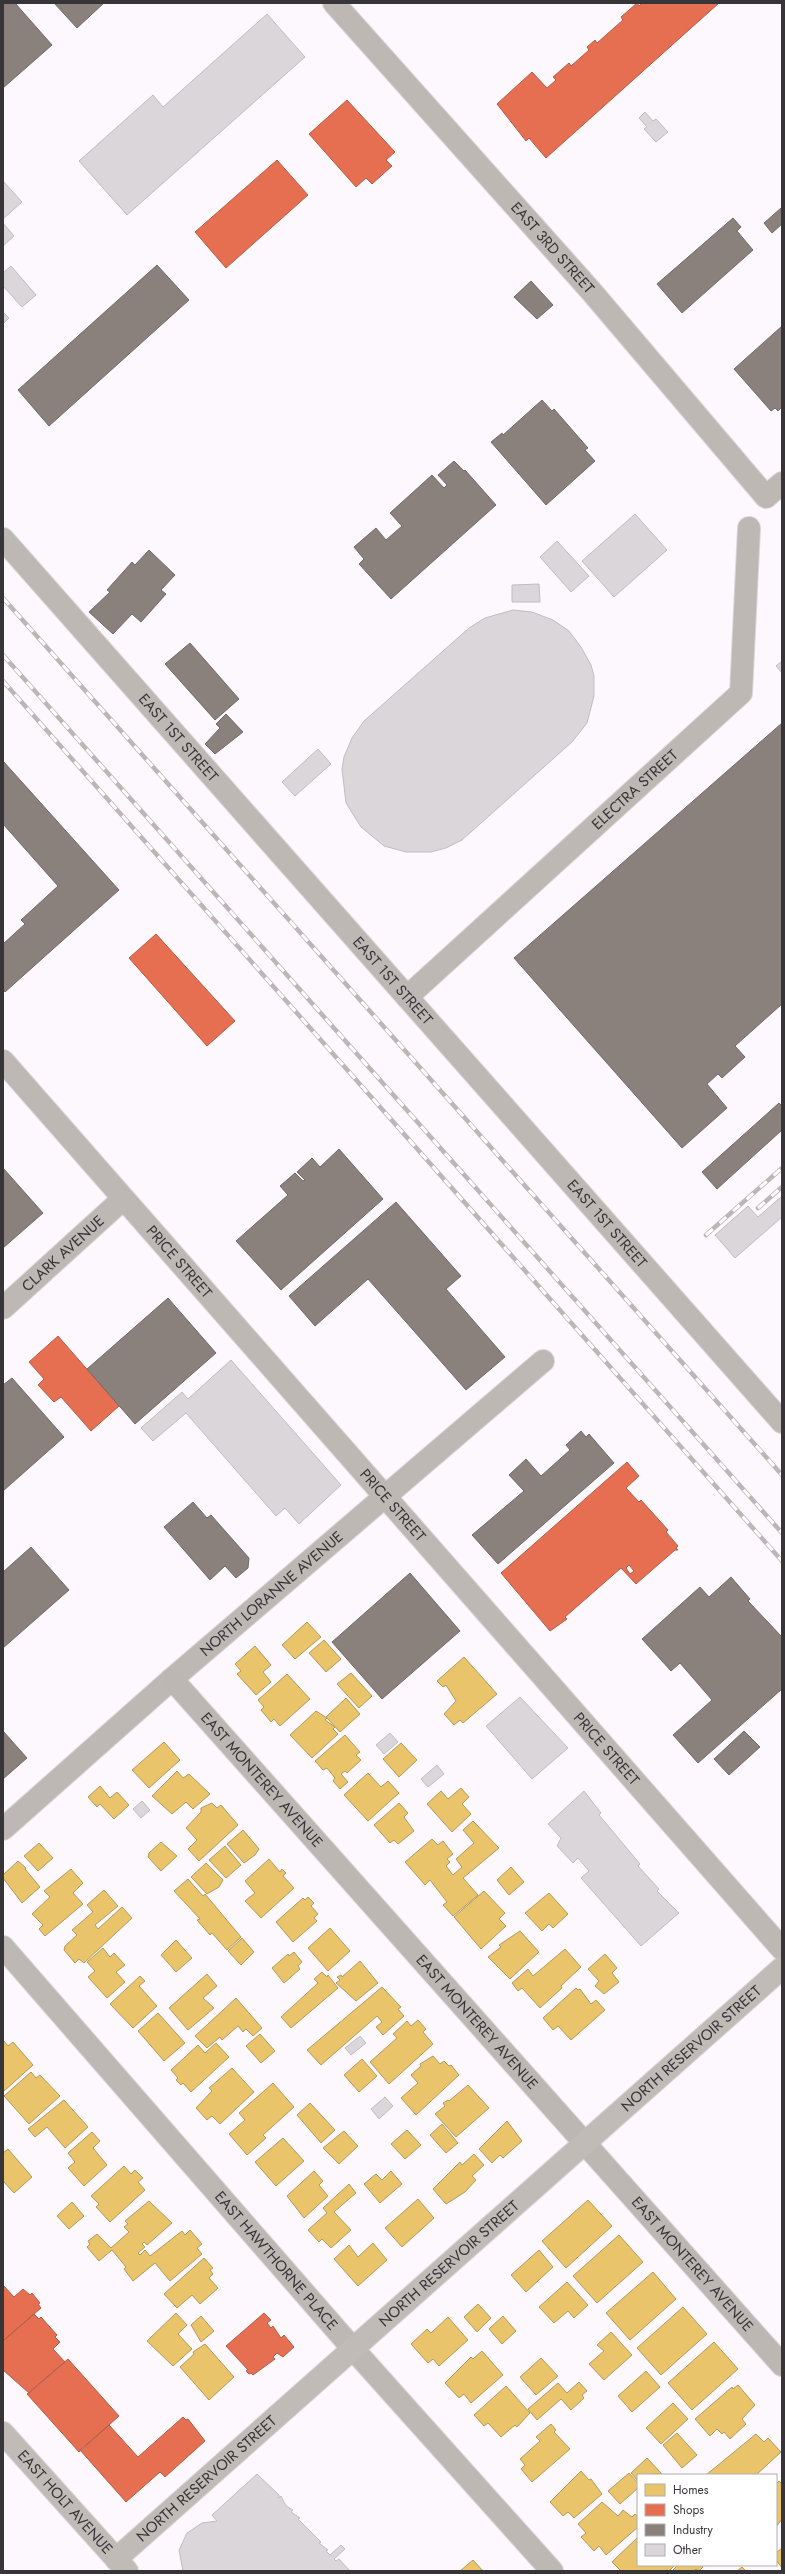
<svg xmlns="http://www.w3.org/2000/svg" width="785" height="2574" viewBox="0 0 785 2574" font-family="Jost,sans-serif">
	<rect width="100%" height="100%" fill="#fdf8fd"/>
	<!-- homes -->
	<path fill="#e9c46a" stroke="#b4995b" d="M307,1622L321,1637L295,1659L282,1645Z
		M324,1640L341,1659L326,1672L309,1653Z
		M255,1646L271,1665L263,1672L271,1682L256,1695L237,1674L241,1671L235,1664Z
		M464,1657L497,1694L463,1723L460,1720L454,1725L444,1714L456,1701L446,1685L443,1687L437,1681Z
		M351,1673L372,1696L359,1708L337,1684Z
		M287,1674L310,1699L280,1726L274,1719L271,1722L261,1710L264,1707L258,1700Z
		M346,1698L360,1714L340,1732L326,1717Z
		M316,1711L327,1718L325,1720L335,1727L333,1729L338,1734L312,1758L290,1735Z
		M345,1735L360,1752L356,1755L361,1760L347,1773L345,1771L341,1774L348,1782L340,1789L333,1781L335,1778L327,1768L323,1770L315,1761Z
		M164,1742L180,1760L149,1788L132,1770Z
		M401,1743L417,1760L399,1777L383,1759Z
		M177,1771L183,1778L189,1774L210,1794L193,1809L186,1802L172,1814L152,1796Z
		M368,1773L381,1787L388,1781L399,1793L368,1821L344,1795Z
		M100,1786L110,1798L117,1792L129,1805L114,1819L100,1804L97,1807L88,1797Z
		M461,1788L469,1797L462,1804L471,1814L452,1832L427,1804L441,1791L448,1799Z
		M212,1803L217,1808L221,1805L238,1825L199,1861L188,1849L197,1840L186,1828L201,1812V1808Z
		M399,1803L408,1813L404,1817L414,1831L398,1844L394,1840L390,1843L374,1825Z
		M473,1821L499,1848L463,1878L478,1895L453,1916L443,1905L447,1902L430,1880L425,1885L405,1862L432,1839L438,1845L443,1841L453,1854L447,1859L450,1862L446,1866L453,1875L462,1867L456,1859L474,1843L463,1830Z
		M243,1830L259,1849L255,1855L244,1863L227,1844Z
		M161,1842L177,1856L161,1871L148,1857L149,1853Z
		M39,1843L53,1858L38,1871L24,1856Z
		M225,1846L241,1865L226,1878L209,1860Z
		M269,1859L280,1872L282,1869L286,1873L283,1876L294,1888L261,1918L245,1901L255,1893L245,1881Z
		M18,1861L26,1868L25,1869L40,1887L22,1903L3,1878V1875Z
		M206,1863L223,1880L219,1887L207,1894L191,1877Z
		M511,1867L524,1882L509,1895L497,1880Z
		M71,1869L83,1883L73,1893L83,1904L45,1936L39,1929L43,1925L32,1914L50,1897L44,1891Z
		M188,1879L203,1896L205,1894L241,1937L227,1950L212,1933L210,1935L197,1920L200,1919L174,1891Z
		M104,1890L118,1906L95,1925L98,1929L122,1907L132,1918L84,1963L79,1959L75,1963L64,1950L65,1946L77,1935L72,1930L93,1912L87,1905Z
		M484,1891L505,1913L499,1919L506,1926L481,1949L454,1917Z
		M549,1893L568,1914L553,1928L549,1924L542,1931L525,1913Z
		M308,1897L314,1903L311,1906L318,1914L314,1918L317,1921L293,1942L276,1922L303,1898L305,1900Z
		M330,1928L350,1951L328,1971L308,1948Z
		M520,1931L539,1952L510,1979L488,1957L501,1947L499,1945Z
		M242,1938L254,1952L241,1965L228,1951Z
		M176,1940L192,1958L176,1972L161,1955Z
		M103,1948L110,1957L114,1953L125,1965L116,1972L125,1982L107,1998L88,1977L95,1971L87,1962Z
		M565,1949L581,1967L561,1986L562,1988L540,2008L522,1988L518,1991L512,1983L528,1969L533,1976Z
		M294,1952L302,1962L298,1966L300,1969L284,1983L272,1968L288,1954L289,1956Z
		M605,1954L617,1968L612,1973L619,1982L604,1994L595,1986L599,1981L588,1969Z
		M360,1961L378,1983L356,2001L336,1983L340,1980L337,1977L341,1975L342,1977Z
		M322,1972L327,1977L328,1975L338,1988L291,2028L281,2017L318,1983L314,1979Z
		M207,1974L217,1986L203,1998L214,2008L188,2030L169,2008Z
		M140,1976L145,1981L139,1986L157,2006L133,2028L110,2004Z
		M382,1987L401,2007L398,2009L404,2016L383,2035L376,2027L382,2022L377,2016L321,2065L307,2050Z
		M576,1988L578,1990L580,1989L591,2004L596,2000L605,2010L571,2040L558,2026L553,2030L543,2018Z
		M236,1998L262,2028L253,2036L246,2029L243,2032L238,2026L222,2040L220,2037L207,2048L195,2036Z
		M158,2013L185,2043L164,2061L138,2031Z
		M418,2020L426,2029L423,2032L433,2044L389,2084L370,2062L397,2038L393,2034L407,2021L411,2026Z
		M260,2034L275,2051L261,2063L246,2046Z
		M3,2040L8,2046L13,2042L33,2065L3,2092Z
		M216,2043L229,2057L191,2092L183,2083L181,2085L176,2080L178,2078L171,2070L198,2045L205,2053Z
		M433,2056L440,2064L444,2061L449,2066L451,2065L459,2075L416,2115L401,2098L418,2083L411,2075L421,2066L420,2064Z
		M362,2059L377,2076L359,2092L344,2075Z
		M232,2068L254,2092L220,2124L212,2116L207,2120L196,2108L212,2091L209,2088Z
		M31,2072L36,2078L40,2075L60,2096L29,2124L4,2096Z
		M273,2083L294,2107L263,2135L266,2138L247,2155L229,2134L245,2120L239,2113Z
		M468,2085L489,2108L456,2137L435,2114L445,2106L443,2103L448,2100L449,2101Z
		M64,2100L88,2127L65,2148L47,2127L35,2137L28,2129Z
		M310,2103L335,2130L321,2143L297,2115Z
		M507,2121L522,2141L503,2158L500,2155L492,2163L479,2149Z
		M442,2124L458,2143L446,2153L430,2135Z
		M407,2130L421,2145L405,2159L391,2144Z
		M344,2131L358,2146L339,2164L323,2148Z
		M92,2132L100,2141L93,2148L107,2165L84,2186L68,2168L75,2162L68,2153Z
		M283,2138L304,2161L276,2186L255,2162Z
		M8,2149L32,2177L14,2193L3,2181V2153Z
		M474,2154L484,2165L472,2176L476,2180L465,2192L446,2204L433,2189L460,2162L462,2165Z
		M124,2166L131,2174L135,2170L143,2178L138,2182L145,2190L110,2222L96,2207L99,2204L91,2196Z
		M314,2171L323,2181L319,2185L328,2196L304,2218L287,2196Z
		M391,2171L402,2184L380,2203L364,2184L376,2174L382,2180Z
		M349,2184L356,2193L334,2212L351,2230L331,2248L322,2239L319,2242L308,2230L327,2213L323,2208Z
		M418,2199L434,2218L402,2247L385,2228Z
		M588,2200L612,2226L566,2268L542,2241Z
		M149,2201L172,2223L147,2245L144,2242L142,2244L145,2247L138,2253L140,2255L145,2250L150,2256L182,2231L185,2235L190,2230L202,2244L197,2248L202,2254L170,2281L155,2263L133,2281L124,2269L126,2267L112,2250L99,2261L87,2247L90,2244L88,2241L97,2234L111,2248L129,2232L124,2227L128,2224L125,2221Z
		M72,2202L84,2216L69,2229L57,2216Z
		M619,2235L643,2262L597,2303L573,2276Z
		M373,2243L387,2260L358,2286L334,2259L349,2245L358,2257Z
		M539,2250L553,2267L526,2292L511,2275Z
		M204,2258L213,2268L210,2270L213,2274L209,2278L218,2288L200,2304L192,2295L177,2308L164,2294Z
		M653,2272L676,2299L630,2340L606,2313Z
		M567,2282L588,2305L574,2318L568,2311L554,2323L539,2307Z
		M478,2304L491,2318L477,2332L464,2317Z
		M683,2307L707,2334L661,2375L637,2348Z
		M176,2313L187,2325L178,2334L192,2349L173,2366L147,2341Z
		M201,2316L214,2331L201,2342L191,2325Z
		M503,2316L516,2331L502,2344L489,2329Z
		M448,2317L468,2340L439,2366L433,2359L428,2363L411,2344L427,2329L431,2333Z
		M611,2332L632,2355L604,2380L589,2364L604,2351L597,2345Z
		M714,2342L738,2369L692,2410L668,2383Z
		M205,2344L234,2377L209,2400L180,2367L194,2354L193,2352Z
		M482,2351L503,2375L471,2403L464,2394L459,2398L445,2383L471,2357L473,2359Z
		M541,2358L558,2376L536,2395L520,2377Z
		M646,2371L660,2387L632,2412L618,2396Z
		M579,2382L587,2391L582,2395L584,2398L571,2410L561,2399L537,2420L528,2409L558,2383L567,2393Z
		M738,2385L755,2405L742,2419L746,2424L730,2439L724,2432L722,2434L717,2429L710,2436L695,2419L732,2387L733,2389Z
		M506,2386L530,2413L517,2427L515,2425L501,2437L488,2423L484,2426L474,2415Z
		M673,2403L688,2419L661,2444L646,2428Z
		M551,2424L556,2430L554,2432L570,2449L532,2482L521,2469L525,2465L520,2459L540,2441L536,2437Z
		M677,2433L697,2455L682,2468L663,2445Z
		M756,2434L764,2442L768,2438L781,2452L756,2475H706Z
		M647,2458L662,2474L638,2475V2481L631,2473Z
		M581,2471L589,2480L591,2479L602,2494L574,2518L568,2512L563,2516L550,2502Z
		M629,2473L638,2483V2488L620,2504L608,2491Z
		M779,2481L782,2484V2519L776,2527V2484Z
		M602,2502L618,2516L623,2510L632,2517L635,2514L638,2517V2527L606,2555L599,2546L594,2551L581,2537L586,2533L578,2524Z
		M638,2537V2565H675L669,2571H618L620,2570L612,2562Z
		M782,2548V2568L776,2560V2553Z
		M473,2560L483,2571H460Z
		M678,2565H701L703,2567L699,2571L696,2569L694,2571H672Z
		M742,2567L746,2571H737Z"/>
	<!-- shops -->
	<path fill="#e76f51" stroke="#b25e4a" fill-rule="evenodd" d="M637,3L639,6L642,3H719L546,158L529,138L526,141L497,104L532,72L547,88L556,80L553,77L569,63L571,66L589,50L587,47L595,40L597,43L623,20L621,17Z
		M347,100L395,152L386,160L392,166L372,184L366,178L356,187L309,134Z
		M277,160L308,195L226,268L195,232Z
		M156,934L235,1021L207,1046L129,958Z
		M58,1336L119,1406L91,1431L61,1397L54,1402L38,1385L44,1379L29,1362Z
		M627,1462L639,1476L626,1488L639,1502L641,1500L668,1530L666,1532L678,1546L676,1548L678,1550H675L636,1584L621,1568L565,1617L567,1619L550,1631L501,1573ZM629,1565L634,1571L630,1574L626,1568Z
		M3,2285L14,2297L23,2289L30,2295L32,2293L40,2303L38,2304L41,2308L3,2341Z
		M264,2313L271,2320L267,2323L271,2328L273,2326L281,2338L284,2335L294,2347L283,2357L277,2353L273,2357L275,2359L253,2375L251,2373L249,2374L246,2371L248,2370L226,2346Z
		M34,2314L39,2319L41,2317L57,2335L55,2337L60,2342L53,2349L65,2362L29,2393L3,2370V2341Z
		M68,2359L119,2416L79,2452L27,2394Z
		M183,2417L186,2420L188,2419L205,2441L165,2477L160,2472L126,2502L80,2450L109,2425L138,2457Z"/>
	<!-- industry -->
	<path fill="#8a817c" stroke="#716a68" d="M3,3H15L52,45L3,88Z
		M54,3H104L77,28Z
		M781,208L782,224L772,233L764,223Z
		M733,218L741,227L737,231L753,250L682,313L657,284Z
		M157,265L189,300L49,426L18,390Z
		M531,281L553,305L537,319L514,297Z
		M782,326V407L778,411L775,408L771,411L734,369Z
		M542,400L552,411L554,409L588,448L585,450L595,461L546,505L491,442L502,433L503,435Z
		M454,461L464,471L465,470L496,505L391,599L359,564L364,559L354,547L376,528L386,540L402,526L390,513L432,475L444,488L447,485L438,475Z
		M149,550L175,575L161,590L166,594L141,622L132,614L113,634L89,612L110,592L107,590L132,562L135,565Z
		M190,643L239,699L215,720L165,664Z
		M226,714L243,732L215,754L205,744L220,728L216,724Z
		M782,723V1004L735,1046L745,1057L722,1078L718,1074L707,1084L727,1108L682,1148L514,958Z
		M3,761L119,890L5,992L3,989V944L25,924L21,920L58,886L3,824Z
		M779,1103L782,1106V1130L717,1189L702,1172Z
		M339,1149L383,1199L281,1290L236,1241L288,1195L280,1186L295,1173L303,1181L305,1180L297,1172L312,1158L320,1167Z
		M3,1168L43,1213L3,1248Z
		M396,1202L461,1276L446,1289L505,1357L466,1390L368,1279L315,1326L289,1296Z
		M168,1298L216,1353L135,1424L87,1369Z
		M12,1378L64,1437L3,1491V1385Z
		M581,1431L586,1437L589,1434L614,1463L498,1564L472,1535L524,1491L509,1475L526,1459L541,1476L570,1450L566,1445Z
		M193,1502L207,1518L211,1515L249,1558L248,1568L236,1578L225,1566L210,1580L164,1527Z
		M31,1547L69,1590L3,1648V1572Z
		M410,1573L460,1631L382,1699L332,1642Z
		M731,1577L750,1599L748,1601L782,1637V1689L698,1763L673,1735L712,1700L680,1663L671,1671L642,1639L700,1587L709,1597Z
		M3,1731L27,1758L3,1779Z
		M744,1731L760,1747L729,1775L714,1759Z"/>
	<!-- building -->
	<path fill="#dad6da" stroke="#c0bdc0" d="M267,14L305,57L127,215L79,161L153,95L163,107Z
		M645,112L653,121L656,119L668,132L656,142L644,129L647,127L639,118Z
		M3,181L22,202L3,219Z
		M3,223L14,236L3,246Z
		M11,266L36,295L22,307L3,286V273Z
		M3,312L9,318L3,324Z
		M635,514L667,550L614,597L582,561Z
		M557,541L589,576L571,592L540,557Z
		M539,584L540,602H512V585Z
		M513,610L532,612L553,620L569,631L581,647L591,665L594,676V696L587,723L572,742L462,840L446,848L431,852H406L384,846L361,827L346,803L342,769L344,757L352,738L364,721L469,628L485,618Z
		M782,661V673L776,666Z
		M318,749L331,764L295,796L282,782Z
		M782,1196V1217L735,1258L715,1235L748,1206L758,1217Z
		M231,1360L341,1485L299,1524L285,1508L276,1516L186,1413L153,1441L141,1428L182,1392L188,1399Z
		M520,1697L568,1748L532,1779L486,1726Z
		M390,1733L398,1742L384,1754L376,1745Z
		M437,1765L444,1774L428,1787L421,1779Z
		M584,1791L601,1813L599,1815L640,1864L638,1866L659,1889L657,1891L679,1913L641,1946L581,1878L589,1871L578,1858L573,1863L557,1846L561,1838L548,1824Z
		M142,1801L150,1810L141,1818L133,1809Z
		M360,2036L366,2043L351,2055L345,2048Z
		M385,2097L393,2106L379,2119L371,2109Z
		M257,2474L279,2495V2498L281,2496L286,2506L293,2510L291,2512L300,2518L298,2519L321,2542L319,2543L328,2550L326,2551L330,2555L341,2545L345,2549L334,2559L336,2561L339,2559L350,2571H183L179,2550L187,2533L202,2523L217,2521L212,2515Z"/>
	<g fill="none" stroke-linecap="round" stroke-linejoin="round">
		<!-- street casing -->
		<g stroke="#d9d6d9" stroke-width="24">
			<g id="street">
				<path id="s1" d="M334,3L591,291L766,497L782,483"/>
				<path id="s2" d="M3,539L782,1422"/>
				<path id="s3" d="M407,997L741,693L749,528"/>
				<path id="s4" d="M3,1061L782,1949"/>
				<path id="s5" d="M3,1308L123,1199"/>
				<path id="s6" d="M3,1829L172,1679L543,1361"/>
				<path id="s7" d="M3,1947L354,2350L552,2571"/>
			</g>
		</g>
		<!-- secondary casing -->
		<g stroke="#d9d6d9" stroke-width="24">
			<g id="secondary">
				<path id="s8" d="M172,1679L782,2365"/>
			</g>
		</g>
		<!-- primary casing -->
		<g stroke="#d9d6d9" stroke-width="24">
			<g id="primary">
				<path id="s9" d="M3,2433L127,2571"/>
				<path id="s10" d="M116,2559L782,1968"/>
			</g>
		</g>
		<!-- street -->
		<use href="#street" stroke="#bdb8b3" stroke-width="22"/>
		<!-- secondary -->
		<use href="#secondary" stroke="#bcb7b2" stroke-width="22"/>
		<!-- primary -->
		<use href="#primary" stroke="#c1bbb7" stroke-width="22"/>
		<!-- rail casing -->
		<g stroke="#bcb7b6" stroke-width="4.5">
			<path id="rail" d="M3,598L782,1475
				M3,655L782,1533
				M3,681L782,1561
				M758,1208L782,1187
				M706,1235L782,1168"/>
		</g>
		<!-- rail -->
		<use href="#rail" stroke="#fff" stroke-width="3" stroke-dasharray="9" stroke-linecap="butt"/>
	</g>
	<g text-anchor="middle" stroke-width="4" stroke-linejoin="round" paint-order="stroke">
		<!-- street labels -->
		<g font-size="15" fill="#383539" stroke="#fff">
			<text dy="5" stroke="none"><textPath href="#s1" startOffset="328">EAST 3RD STREET</textPath></text>
			<text dy="5" stroke="none"><textPath href="#s2" startOffset="265">EAST 1ST STREET</textPath></text>
			<text dy="5" stroke="none"><textPath href="#s3" startOffset="308">ELECTRA STREET</textPath></text>
			<text dy="5" stroke="none"><textPath href="#s2" startOffset="589">EAST 1ST STREET</textPath></text>
			<text dy="5" stroke="none"><textPath href="#s2" startOffset="913">EAST 1ST STREET</textPath></text>
			<text dy="5" stroke="none"><textPath href="#s5" startOffset="81">CLARK AVENUE</textPath></text>
			<text dy="5" stroke="none"><textPath href="#s4" startOffset="267">PRICE STREET</textPath></text>
			<text dy="5" stroke="none"><textPath href="#s4" startOffset="591">PRICE STREET</textPath></text>
			<text dy="5" stroke="none"><textPath href="#s6" startOffset="357">NORTH LORANNE AVENUE</textPath></text>
			<text dy="5" stroke="none"><textPath href="#s4" startOffset="915">PRICE STREET</textPath></text>
			<text dy="5" stroke="none"><textPath href="#s8" startOffset="135">EAST MONTEREY AVENUE</textPath></text>
			<text dy="5" stroke="none"><textPath href="#s8" startOffset="459">EAST MONTEREY AVENUE</textPath></text>
			<text dy="5" stroke="none"><textPath href="#s10" startOffset="769">NORTH RESERVOIR STREET</textPath></text>
			<text dy="5" stroke="none"><textPath href="#s7" startOffset="416">EAST HAWTHORNE PLACE</textPath></text>
			<text dy="5" stroke="none"><textPath href="#s10" startOffset="445">NORTH RESERVOIR STREET</textPath></text>
			<text dy="5" stroke="none"><textPath href="#s8" startOffset="783">EAST MONTEREY AVENUE</textPath></text>
			<text dy="5" stroke="none"><textPath href="#s10" startOffset="121">NORTH RESERVOIR STREET</textPath></text>
			<text dy="5" stroke="none"><textPath href="#s9" startOffset="93">EAST HOLT AVENUE</textPath></text>
		</g>
	</g>
	<!-- border -->
	<rect width="785" height="2574" fill="none" stroke="#383539" stroke-width="8"/>
	<!-- legend -->
	<rect x="637" y="2474" width="140" height="92" fill="#ffffff" stroke="#afaeb0"/>
	<rect x="645" y="2484" width="20" height="12" fill="#e9c46a" stroke="#afaeb0"/>
	<text x="673" y="2494" font-size="12" fill="#383539">Homes</text>
	<rect x="645" y="2504" width="20" height="12" fill="#e76f51" stroke="#afaeb0"/>
	<text x="673" y="2514" font-size="12" fill="#383539">Shops</text>
	<rect x="645" y="2524" width="20" height="12" fill="#8a817c" stroke="#afaeb0"/>
	<text x="673" y="2534" font-size="12" fill="#383539">Industry</text>
	<rect x="645" y="2544" width="20" height="12" fill="#dad6da" stroke="#afaeb0"/>
	<text x="673" y="2554" font-size="12" fill="#383539">Other</text>
</svg>
